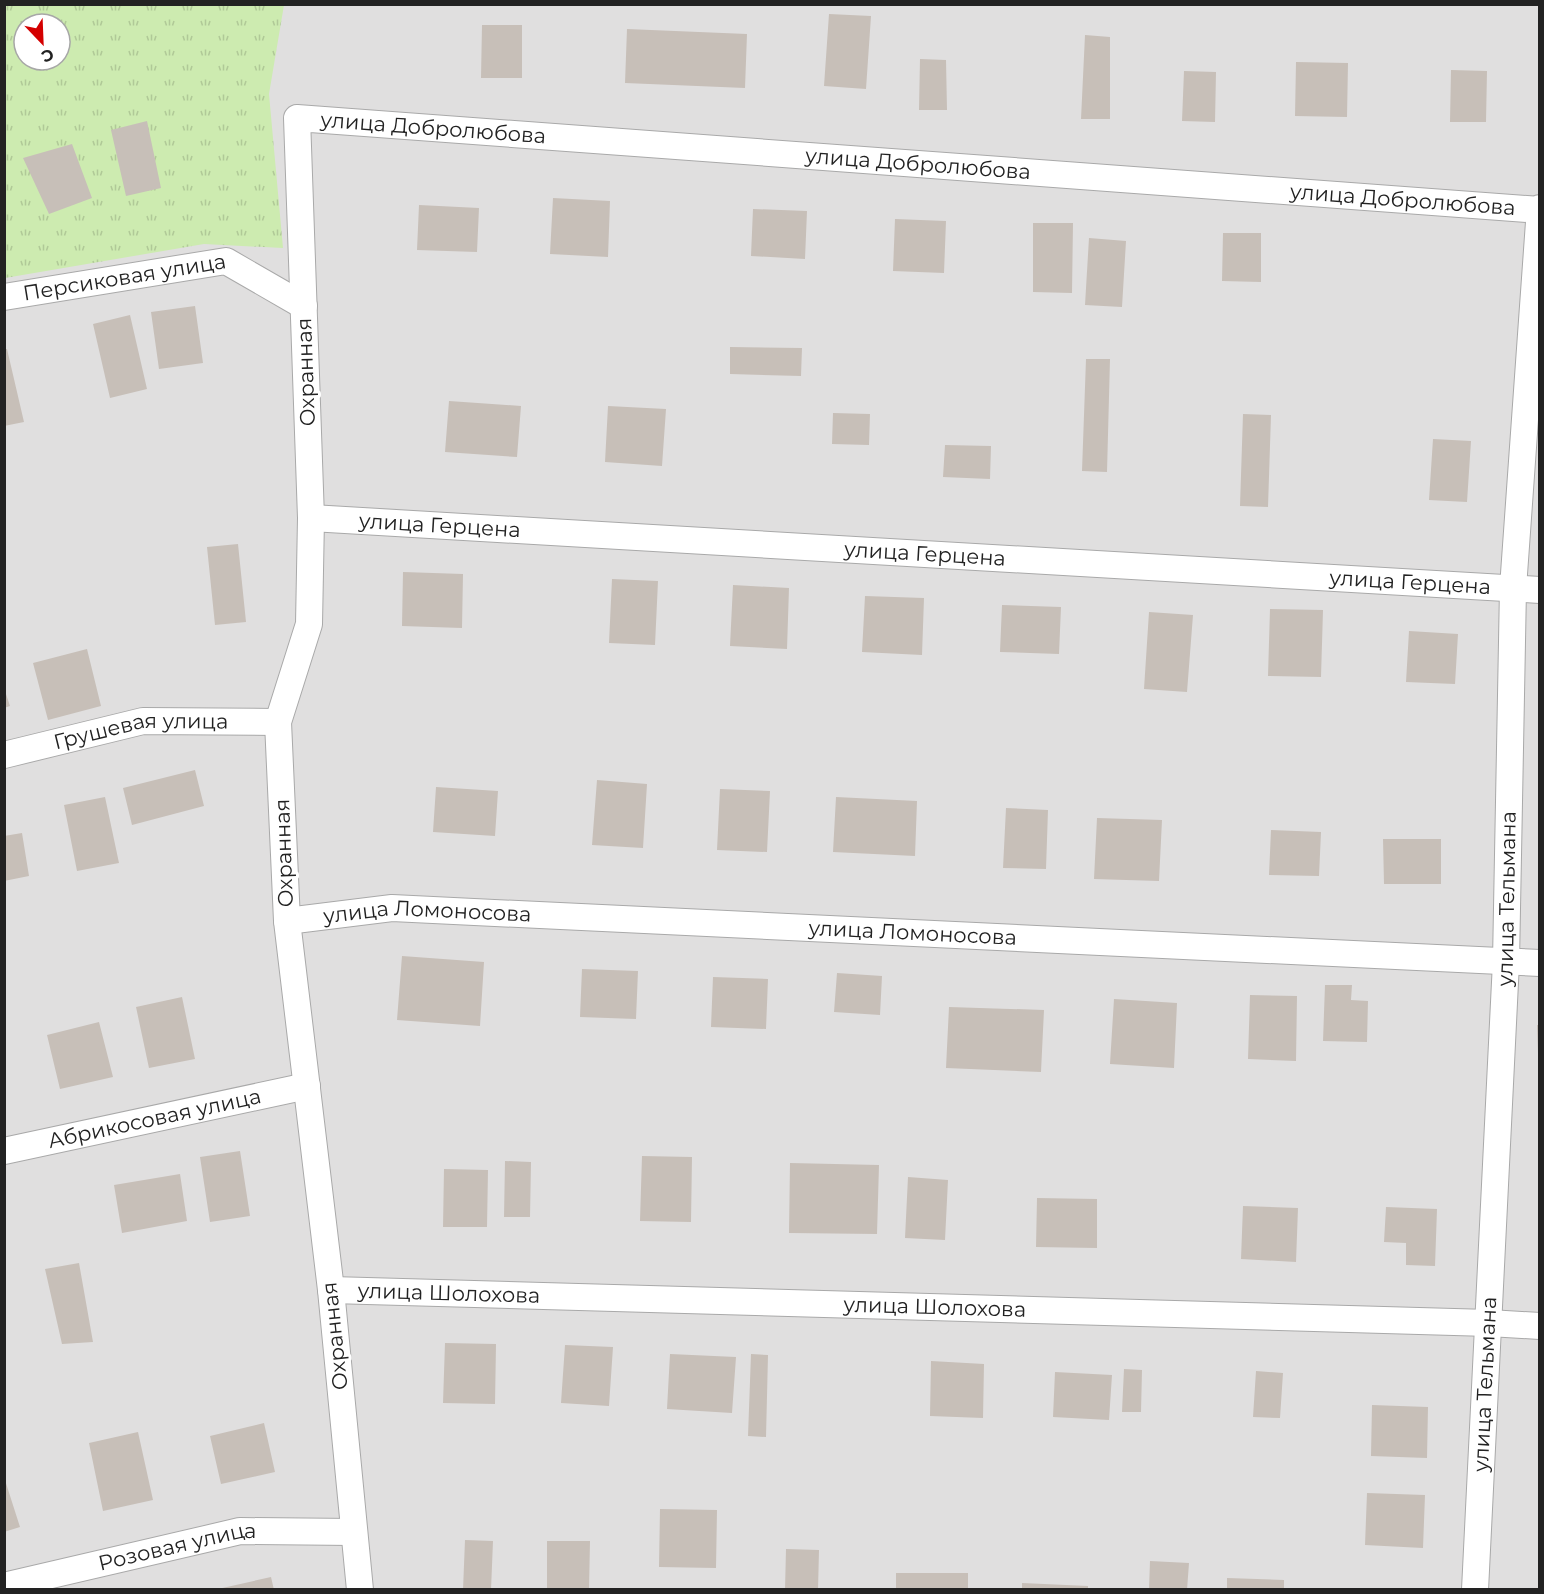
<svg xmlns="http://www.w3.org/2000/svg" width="1544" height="1594" viewBox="0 0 1544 1594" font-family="Montserrat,sans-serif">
	<defs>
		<pattern id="grass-tufts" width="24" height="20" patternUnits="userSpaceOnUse" patternTransform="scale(1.5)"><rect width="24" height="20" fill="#cdebb0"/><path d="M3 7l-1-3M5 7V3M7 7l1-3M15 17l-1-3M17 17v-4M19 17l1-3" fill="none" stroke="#b0c997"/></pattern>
	</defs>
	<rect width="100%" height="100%" fill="#f2efe9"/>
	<!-- residential -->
	<path fill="#e0dfdf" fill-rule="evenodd" d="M5,5H1539V1589H5ZM24,24H60V60H24Z"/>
	<!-- grass -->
	<path fill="url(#grass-tufts)" fill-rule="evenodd" d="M5,5H284L269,94L283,248L204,244L5,278ZM24,24H60V60H24Z"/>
	<!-- building -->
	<path fill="#c7bfb8" d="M829,14L871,16L866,89L824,86Z
		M482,25H522V78H481Z
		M627,29L747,34L745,88L625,83Z
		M1085,35L1110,37V119H1081Z
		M920,59L946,60L947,110H919Z
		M1296,62L1348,63L1347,117L1295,116Z
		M1451,70L1487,71L1486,122H1450Z
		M1184,71L1216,72L1215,122L1182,121Z
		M147,121L161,188L126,196L111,130Z
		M72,144L92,198L49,214L23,158Z
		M553,198L610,201L608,257L550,254Z
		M419,205L479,208L477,252L417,250Z
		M753,209L807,211L805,259L751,256Z
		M895,219L946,221L944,273L893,271Z
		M1033,223H1073L1072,293L1033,292Z
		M1223,233H1261V282L1222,281Z
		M1089,238L1126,241L1122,307L1085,305Z
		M195,306L203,363L159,369L151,312Z
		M130,315L147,389L110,398L93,324Z
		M730,347L802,348L801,376L730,374Z
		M4,349H7L24,422L4,426Z
		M1086,359H1110L1107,472L1082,471Z
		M449,401L521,406L517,457L445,452Z
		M608,406L666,409L662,466L605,462Z
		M833,413L870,414L869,445L832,444Z
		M1243,414L1271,415L1268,507L1240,506Z
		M1433,439L1471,441L1467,502L1429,500Z
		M945,445L991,446L990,479L943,477Z
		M238,544L246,622L215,625L207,547Z
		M403,572L463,574L462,628L402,626Z
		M612,579L658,581L655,645L609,643Z
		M733,585L789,588L787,649L730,646Z
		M865,596L924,598L922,655L862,652Z
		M1002,605L1061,607L1059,654L1000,652Z
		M1270,609L1323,610L1321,677L1268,676Z
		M1149,612L1193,615L1187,692L1144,689Z
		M1409,631L1458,634L1455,684L1406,682Z
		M87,649L101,706L48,720L33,663Z
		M4,688L10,706L4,708Z
		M195,770L204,806L132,825L123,788Z
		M597,780L647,784L643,848L592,845Z
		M436,787L498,791L495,836L433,832Z
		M720,789L770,791L767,852L717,850Z
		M105,797L119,863L77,871L64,805Z
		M836,797L917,801L915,856L833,852Z
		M1006,808L1048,810L1046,869L1003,868Z
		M1097,818L1162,820L1159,881L1094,879Z
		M1271,830L1321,832L1319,876L1269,875Z
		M22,833L29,876L4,881V836Z
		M1383,839H1441V884H1384Z
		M402,956L484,962L480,1026L397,1020Z
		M582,969L638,971L636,1019L580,1017Z
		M837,973L882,976L880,1015L834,1012Z
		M713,977L768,979L766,1029L711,1027Z
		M1325,985H1352L1351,1000L1368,1001L1367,1042L1323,1041Z
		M1250,995L1297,996L1296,1061L1248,1059Z
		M182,997L195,1059L149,1068L136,1007Z
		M1114,999L1177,1003L1174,1068L1110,1064Z
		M949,1007L1044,1010L1041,1072L946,1068Z
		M99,1022L113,1077L60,1089L47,1035Z
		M1537,1025H1540V1052L1538,1053Z
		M240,1151L250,1216L210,1222L200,1157Z
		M642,1156L692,1157L691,1222L640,1221Z
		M505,1161L531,1162L530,1217H504Z
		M790,1163L879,1165L877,1234L789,1233Z
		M444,1169L488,1170L487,1227H443Z
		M180,1174L187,1221L122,1233L114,1185Z
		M908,1177L948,1180L945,1240L905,1238Z
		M1037,1198L1097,1199V1248L1036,1247Z
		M1243,1206L1298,1208L1296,1262L1241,1259Z
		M1386,1207L1437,1209L1435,1266L1406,1265V1243L1384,1242Z
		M79,1263L93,1342L62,1344L45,1269Z
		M445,1343L496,1344L495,1404L443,1403Z
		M565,1345L613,1347L609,1406L561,1403Z
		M670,1354L736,1357L732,1413L667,1409Z
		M751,1354L768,1355L766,1437L748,1436Z
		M931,1361L984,1364L983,1418L930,1416Z
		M1124,1369L1142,1370L1141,1412H1122Z
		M1256,1371L1283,1373L1280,1418L1253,1417Z
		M1055,1372L1112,1375L1109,1420L1053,1417Z
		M1372,1405L1428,1407L1427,1458L1371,1456Z
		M264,1423L275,1472L221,1484L210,1436Z
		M138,1432L153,1500L103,1511L89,1443Z
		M4,1477L20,1527L4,1532Z
		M1367,1493L1425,1495L1423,1548L1365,1545Z
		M660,1509L717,1510L716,1568L659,1567Z
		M465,1540L493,1541L491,1590H463Z
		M547,1541H590L589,1590H547Z
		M786,1549L819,1550L818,1590H785Z
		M1150,1561L1189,1563L1187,1590H1149Z
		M896,1573H968V1590H896Z
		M271,1577L274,1590H218V1589Z
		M1227,1578L1284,1580V1590H1227Z
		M1022,1583L1088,1586V1590H1022Z"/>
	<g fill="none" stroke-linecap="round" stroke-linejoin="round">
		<!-- minor casing -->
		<g stroke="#a9a9a9" stroke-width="28">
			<g id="minor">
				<path id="s1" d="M4,297L226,261L304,306"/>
				<path id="s2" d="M311,518L1540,590"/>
				<path id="s3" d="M4,755L143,721L278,722"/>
				<path id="s4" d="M287,921L392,908L1540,963"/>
				<path id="s5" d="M4,1151L307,1086"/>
				<path id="s6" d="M331,1290L1489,1323L1540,1326"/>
				<path id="s7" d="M4,1586L240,1531L354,1532"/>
				<path id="s8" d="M360,1590L331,1290L287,921L278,722L309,624L311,518L297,118L1540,210"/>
				<path id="s9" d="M1475,1590L1506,962L1513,588L1540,208"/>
			</g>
		</g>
		<!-- minor -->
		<use href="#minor" stroke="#fff" stroke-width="26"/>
	</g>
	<g text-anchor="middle" stroke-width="6" stroke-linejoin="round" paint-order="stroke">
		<!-- street labels -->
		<g font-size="21" fill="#222" stroke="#fff">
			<text dy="7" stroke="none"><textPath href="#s8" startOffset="1618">улица Добролюбова</textPath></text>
			<text dy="7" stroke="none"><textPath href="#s8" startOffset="2104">улица Добролюбова</textPath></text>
			<text dy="7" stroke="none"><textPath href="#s8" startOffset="2590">улица Добролюбова</textPath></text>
			<text dy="7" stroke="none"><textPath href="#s1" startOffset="122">Персиковая улица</textPath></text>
			<text transform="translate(306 372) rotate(-92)" y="7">Охранная</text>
			<text dy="7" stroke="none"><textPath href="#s2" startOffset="129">улица Герцена</textPath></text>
			<text dy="7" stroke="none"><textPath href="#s2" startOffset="615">улица Герцена</textPath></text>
			<text dy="7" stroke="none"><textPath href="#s2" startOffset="1101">улица Герцена</textPath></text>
			<text dy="7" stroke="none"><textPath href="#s3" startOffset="140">Грушевая улица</textPath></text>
			<text transform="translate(284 853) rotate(-92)" y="7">Охранная</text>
			<text dy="7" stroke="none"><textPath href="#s9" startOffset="692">улица Тельмана</textPath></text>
			<text dy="7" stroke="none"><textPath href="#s4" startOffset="141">улица Ломоносова</textPath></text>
			<text dy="7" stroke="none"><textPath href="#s4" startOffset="627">улица Ломоносова</textPath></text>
			<text dy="7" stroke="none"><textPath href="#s5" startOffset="154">Абрикосовая улица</textPath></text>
			<text dy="7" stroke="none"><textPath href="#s6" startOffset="118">улица Шолохова</textPath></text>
			<text dy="7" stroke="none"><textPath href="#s6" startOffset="604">улица Шолохова</textPath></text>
			<text transform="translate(335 1336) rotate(-96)" y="7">Охранная</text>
			<text dy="7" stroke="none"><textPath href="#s9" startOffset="206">улица Тельмана</textPath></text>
			<text dy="7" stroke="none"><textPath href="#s7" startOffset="178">Розовая улица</textPath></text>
		</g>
	</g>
	<!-- border -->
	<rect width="1544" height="1594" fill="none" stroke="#222222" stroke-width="12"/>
	<!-- north arrow -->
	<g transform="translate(42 42) rotate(157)"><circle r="28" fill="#ffffff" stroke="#a7a7a7" stroke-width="1.5"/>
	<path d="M0-4.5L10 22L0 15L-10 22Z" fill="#d40000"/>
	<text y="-9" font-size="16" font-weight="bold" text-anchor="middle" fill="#222222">С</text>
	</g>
</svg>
